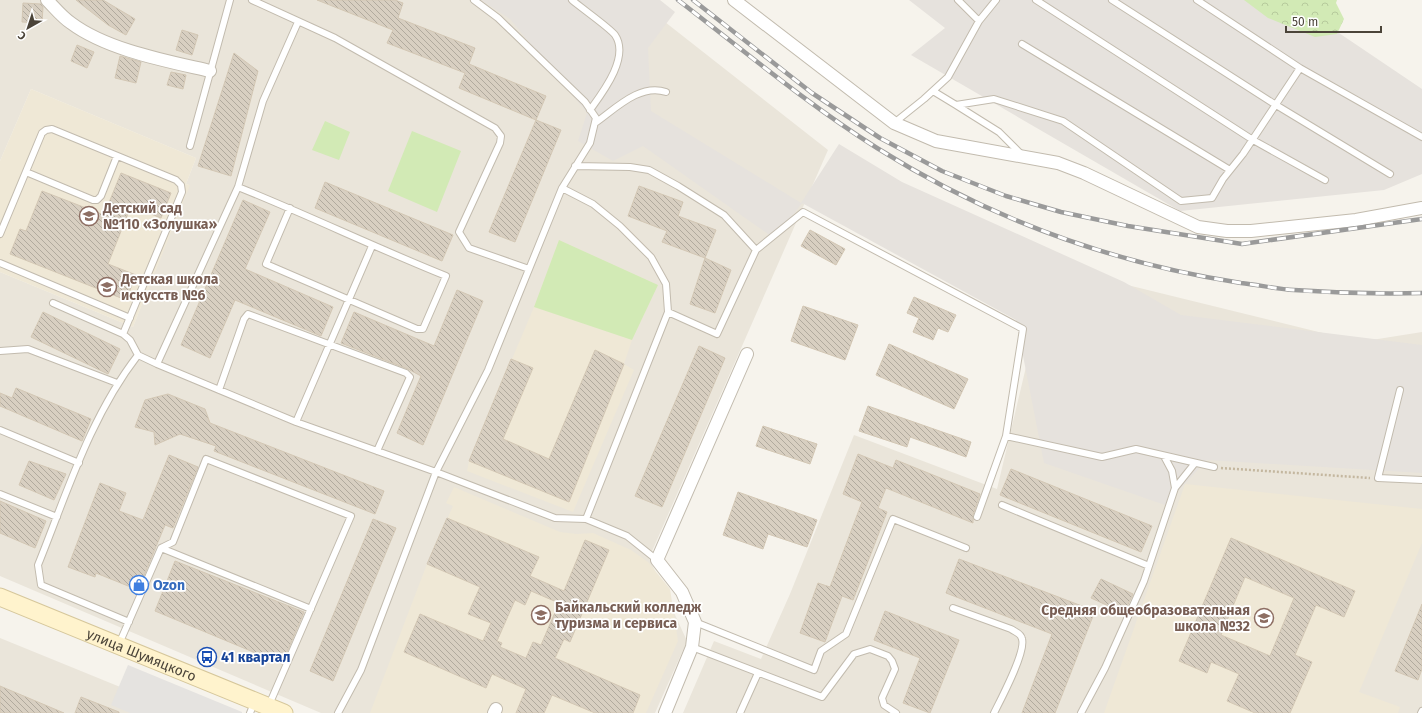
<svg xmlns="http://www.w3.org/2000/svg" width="1422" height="713" viewBox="0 0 1422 713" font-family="'Fira Sans',sans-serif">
	<defs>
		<pattern id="forest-crowns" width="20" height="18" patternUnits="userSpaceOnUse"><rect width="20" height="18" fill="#d2eab5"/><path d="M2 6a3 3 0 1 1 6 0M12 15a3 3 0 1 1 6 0" fill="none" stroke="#b6ca9c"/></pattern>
		<pattern id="building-back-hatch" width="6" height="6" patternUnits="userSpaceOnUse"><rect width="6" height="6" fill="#d8cfc1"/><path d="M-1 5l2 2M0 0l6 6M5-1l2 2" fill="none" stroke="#b1aa9e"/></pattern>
	</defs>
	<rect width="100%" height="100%" fill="#f6f3ec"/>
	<!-- residential -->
	<path fill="#eae5da" d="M0,0H637L828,150L649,558L687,641L655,713H321L0,576V272L133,327L189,185L186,184L196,158L31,89L0,161Z
		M1050,266L1359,342L1422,332V713H683L714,641L761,659L790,594L854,435L997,489Z
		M0,638L184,713H0Z"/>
	<!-- industrial -->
	<path fill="#e6e2dd" d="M481,0H660L675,12L648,48L651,111L801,203L839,144L902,182L1124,282L1181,315L1422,345V473L1207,460L1165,505L1044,463L1016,320L802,203L775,239L643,146L613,161L578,141L587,113L510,19Z
		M909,0H1290L1422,89V174L1384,190L1180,211L911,55L945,28Z"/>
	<!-- education -->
	<path fill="#efe8d6" d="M31,89L196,158L186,184L190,185L133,327L0,272V161Z
		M559,240L658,285L632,340L624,364L634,370L573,512L467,471L469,461L534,307Z
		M1185,484L1422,509V543L1359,692L1400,707L1398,713H1104Z
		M454,487L560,532L577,534L593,533L631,550L648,562L670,589L678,641L646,713H370L427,564L453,506L446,503Z"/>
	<!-- forest -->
	<path fill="url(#forest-crowns)" d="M1244,0H1337L1336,3L1344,19L1337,34L1315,37L1268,18Z"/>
	<!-- pitch -->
	<path fill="#d2eab5" d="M325,121L350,132L339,160L312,150Z
		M412,131L461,151L437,212L388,191Z
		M559,240L658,285L632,340L534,307Z"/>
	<!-- parking -->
	<path fill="#e5e3e0" d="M128,665L242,712V713H130L111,705Z"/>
	<!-- building -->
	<path fill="url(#building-back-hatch)" stroke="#d3c7b4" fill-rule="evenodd" d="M76,0H103L135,19L126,35L108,25Z
		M317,0H395L403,3L398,18L475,48L469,64L546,96L536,120L459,88L465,73L387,43L393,30Z
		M23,3L41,4L43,7L42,23L22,22Z
		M182,30L198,35L192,55L176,50Z
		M77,45L94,52L87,68L71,61Z
		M234,53L258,71L231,176L198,166Z
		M120,56L141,62L136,83L115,78Z
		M171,72L186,75L183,89L167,85Z
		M536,120L561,130L515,242L489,232Z
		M121,173L171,193L161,218L131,206L108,264L136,275L126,300L10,254L20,229L26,231L42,191L104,215Z
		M325,182L453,235L442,261L315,208Z
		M639,186L683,202L678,216L716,230L705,258L662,242L667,231L628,216Z
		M243,200L270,212L245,269L333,307L321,336L235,300L210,358L181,345Z
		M810,230L845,249L836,265L801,246Z
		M705,258L731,270L715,313L690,304Z
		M457,290L483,301L423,445L397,433L421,376L408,369L341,343L354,312L434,346Z
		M914,297L956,315L948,332L938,328L933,340L913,332L919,318L907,313Z
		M803,306L858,325L845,360L791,341Z
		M43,312L120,349L108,374L31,337Z
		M889,344L968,379L954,409L876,375Z
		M699,346L725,358L662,507L635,496Z
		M595,350L624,364L569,502L469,461L511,359L533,368L503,439L549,459Z
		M16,388L91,419L82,441L0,406V393L12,398Z
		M168,394L205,409L210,423L384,491L375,514L214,451L216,446L180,434L155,445L154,432L135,427L145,400Z
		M868,406L971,442L966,457L910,437L907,447L859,431Z
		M763,426L817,444L810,464L756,446Z
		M858,454L893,468L896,460L980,494L973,515V523L886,488L878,508L887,512L853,600L842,596L825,642L800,633L818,583L830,587L862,502L843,494Z
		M169,455L198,467L173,528L165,525L138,590L96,573L95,577L68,567L100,483L126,493L119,511L143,520Z
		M29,461L66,474L54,500L19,485Z
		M1011,469L1152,526L1141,552L1000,495Z
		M738,492L817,520L807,547L768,534L763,549L723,535Z
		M0,501L46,521L35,548L0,533Z
		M447,518L539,557L530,576L564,591L585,540L609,550L570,642L564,639L555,658L640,695L633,713H595L552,695L544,713H516L526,689L492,674L486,688L404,652L420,614L483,641L491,623L468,614L480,587L427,564ZM531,591L559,603L541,645L533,642L526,658L500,647L502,643L497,641L515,600L525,605Z
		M373,519L396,528L333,681L310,671Z
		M1231,538L1355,591L1344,617L1316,605L1295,655L1312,662L1290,713H1255L1227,701L1239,674L1211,662L1207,673L1179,661ZM1245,577L1294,598L1270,656L1221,635Z
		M959,559L1095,611L1055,713H1022L1052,634L946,593Z
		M175,561L304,612L282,664L155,611Z
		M1101,579L1133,594L1124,613L1091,598Z
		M1422,604V669L1418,680L1395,671Z
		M885,611L959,640L930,713L903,703L920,658L874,640Z
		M0,686L64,713H0Z
		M81,697L119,712V713H75Z"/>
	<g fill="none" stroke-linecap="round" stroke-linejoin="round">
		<!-- service casing -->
		<g stroke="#c2bbae" stroke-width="8">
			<path id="service" d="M252,0L335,38L495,128L501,136L500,143L459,232L469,248L529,269
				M572,0C580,7 610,28 615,35C630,57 603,92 590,110
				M958,0L979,21
				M1036,0L1253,140L1325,180
				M1112,0L1276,105L1390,174
				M1197,0L1300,68L1422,137
				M1022,44L1230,170
				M933,91L956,105L994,99L1063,121L1181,201L1212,198L1223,179L1243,154L1300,68
				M956,105L999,132L1021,154
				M595,123C615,109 640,83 666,92
				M894,123L924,99L948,77L979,21L996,0
				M190,146L230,0
				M575,166L630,167L649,170L678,186L724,215L756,250
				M26,172L93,200H97L101,196L117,156
				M238,187C308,215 376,248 446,276L423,329H417L266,264L290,208
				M562,188L593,204L620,226L651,257L666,284L668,312
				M0,234L42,133L46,130L52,129L176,180L181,185L182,192L123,334
				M0,263L130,318
				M53,303L123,334L130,340L138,355L157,364L296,422L436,472L555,518L586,519L627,536L657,560
				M0,351L28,349L117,383
				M157,364L238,187L263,101L298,22
				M219,390L244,319L248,314L406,373L410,377L377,451
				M1400,390L1378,478L1422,480
				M296,422L372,246
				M0,430L79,463
				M1164,456L1172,471L1175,488
				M0,494L57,517
				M1002,505L1149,566
				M977,517L1006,436L1102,457L1136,449L1214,467
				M586,519L668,312L717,334L756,250L803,212L1023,329L1006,436
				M161,548L311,609
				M953,608L1011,629C1015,632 1021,633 1022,639C1026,652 1001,699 994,713
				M129,622L41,585L38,565C67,493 90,417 138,355
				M695,622L814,670L821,651L846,634L893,519L966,548
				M119,644L161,548L173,542L206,459L351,516L269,705
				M692,647L822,697L854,654L870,649L888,656L892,661L895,669L882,698L884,705L896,713
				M250,713L254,703
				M338,713L361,670L436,472L488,370L562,188L590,143L596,118L585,102L498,18L474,0
				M740,713L758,673
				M1081,713L1105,668L1144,581L1175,488L1195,463
				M1421,713L1422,711"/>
		</g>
		<!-- minor casing -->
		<g stroke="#c2bbae" stroke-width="14">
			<path id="minor" d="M47,0C55,8 62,17 71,23C107,50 167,61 210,71
				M734,0L894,123L936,141L1058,163L1084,173L1198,227L1227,231H1251L1356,220L1422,208
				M494,713L496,709
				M665,713L692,647L695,622L682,592L657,560L747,354"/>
		</g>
		<!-- secondary casing -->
		<g stroke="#d6c79b" stroke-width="19">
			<g id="secondary">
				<path id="s1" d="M0,597L284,713"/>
			</g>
		</g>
		<!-- path -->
		<path stroke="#c4b79f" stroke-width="2.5" stroke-dasharray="2 2" stroke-linecap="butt" d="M1221,468L1370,478"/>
		<!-- service -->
		<use href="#service" stroke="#fff" stroke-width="6"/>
		<!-- minor -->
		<use href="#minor" stroke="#fff" stroke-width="12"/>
		<!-- secondary -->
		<use href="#secondary" stroke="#fff3cd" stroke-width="17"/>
		<!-- rail casing -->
		<g stroke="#9a9a9a" stroke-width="4.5">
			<path id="rail" d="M678,0C743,50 807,104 877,148C988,218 1111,263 1241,283C1259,285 1277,289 1294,290C1337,293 1380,294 1422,293
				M693,0L812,93L880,138L942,171L1006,196L1061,212L1128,226L1242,244L1422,219"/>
		</g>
		<!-- rail -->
		<use href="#rail" stroke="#fff" stroke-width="3" stroke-dasharray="9" stroke-linecap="butt"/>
	</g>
	<!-- icons -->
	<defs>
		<g id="school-ring" transform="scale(1)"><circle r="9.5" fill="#fff" stroke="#8d6e63" stroke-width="1.5"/><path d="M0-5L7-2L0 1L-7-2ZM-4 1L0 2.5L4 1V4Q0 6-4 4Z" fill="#8d6e63"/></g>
		<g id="shop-ring" transform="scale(1)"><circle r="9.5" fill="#fff" stroke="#3f7fe0" stroke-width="1.5"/><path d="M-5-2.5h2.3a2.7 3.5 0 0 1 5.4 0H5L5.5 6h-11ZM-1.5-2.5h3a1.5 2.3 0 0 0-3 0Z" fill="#3f7fe0"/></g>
		<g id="university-ring" transform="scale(1)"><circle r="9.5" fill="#fff" stroke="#8d6e63" stroke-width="1.5"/><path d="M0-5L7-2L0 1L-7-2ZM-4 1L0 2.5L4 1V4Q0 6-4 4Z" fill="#8d6e63"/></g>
		<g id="bus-ring" transform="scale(1)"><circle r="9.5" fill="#fff" stroke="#1a4fb4" stroke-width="1.5"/><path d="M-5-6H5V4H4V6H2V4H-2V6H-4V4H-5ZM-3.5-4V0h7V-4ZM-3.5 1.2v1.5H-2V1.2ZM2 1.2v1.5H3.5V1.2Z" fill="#1a4fb4"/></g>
	</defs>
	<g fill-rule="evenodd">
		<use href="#school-ring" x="89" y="216"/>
		<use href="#school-ring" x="107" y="287"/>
		<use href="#shop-ring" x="139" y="585"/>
		<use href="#university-ring" x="541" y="615"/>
		<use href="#school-ring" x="1264" y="618"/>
		<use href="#bus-ring" x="207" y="657"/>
	</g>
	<g text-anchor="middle" stroke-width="3.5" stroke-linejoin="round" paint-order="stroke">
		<!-- education labels -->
		<g font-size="14" font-weight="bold" fill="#785e54" stroke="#fff" text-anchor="start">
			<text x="103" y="213">Детский сад<tspan x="103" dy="16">№110 «Золушка»</tspan></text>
			<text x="121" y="284">Детская школа<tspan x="121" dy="16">искусств №6</tspan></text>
			<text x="555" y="612">Байкальский колледж<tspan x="555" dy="16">туризма и сервиса</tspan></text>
			<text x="1250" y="615" text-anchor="end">Средняя общеобразовательная<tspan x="1250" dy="16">школа №32</tspan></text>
		</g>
		<!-- shop labels -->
		<g font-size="14" font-weight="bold" fill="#366cbe" stroke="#fff" text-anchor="start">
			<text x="153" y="590">Ozon</text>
		</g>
		<!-- street labels -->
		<g font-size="14" fill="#4b4439" stroke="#fff">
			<text dy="5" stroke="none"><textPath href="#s1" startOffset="153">улица Шумяцкого</textPath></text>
		</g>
		<!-- transit labels -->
		<g font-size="14" font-weight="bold" fill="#164399" stroke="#fff" text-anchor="start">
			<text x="221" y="662">41 квартал</text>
		</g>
	</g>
	<!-- north arrow -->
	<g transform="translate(28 28) rotate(219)" stroke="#ffffff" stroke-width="3" paint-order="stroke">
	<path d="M0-3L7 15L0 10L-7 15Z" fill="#4b4439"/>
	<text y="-6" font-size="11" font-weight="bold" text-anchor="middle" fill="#4b4439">С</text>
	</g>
	<!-- scale -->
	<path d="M1286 26v6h95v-6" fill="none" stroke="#4b4439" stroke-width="2"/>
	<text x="1292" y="26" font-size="12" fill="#4b4439" stroke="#ffffff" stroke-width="3" paint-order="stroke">50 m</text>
</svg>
